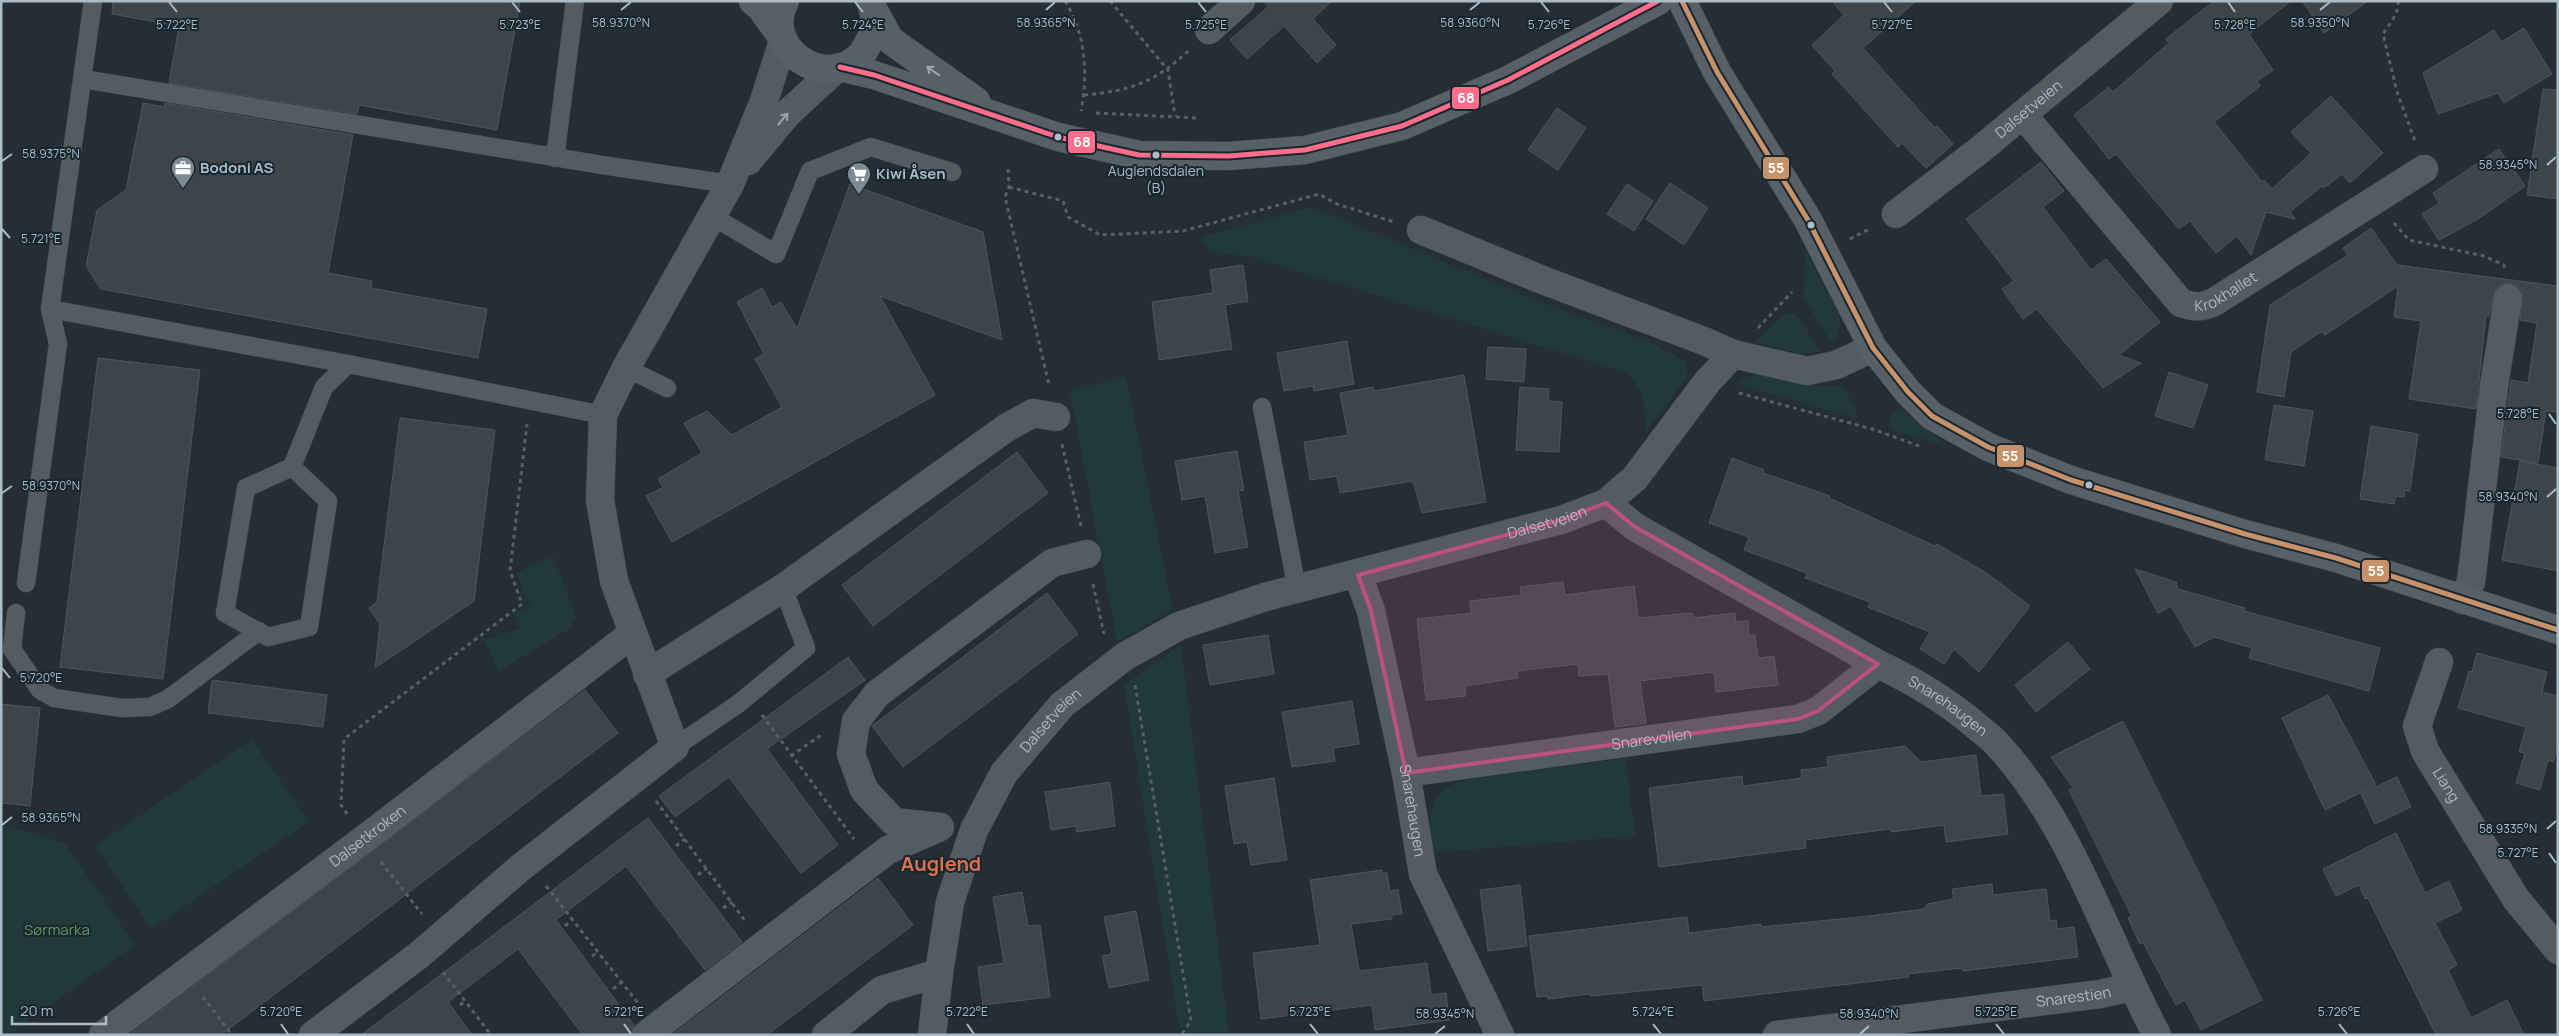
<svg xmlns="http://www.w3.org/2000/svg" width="2559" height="1036" viewBox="0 0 2559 1036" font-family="Manrope,sans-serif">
	<rect width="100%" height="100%" fill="#242e34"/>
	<!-- green -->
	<path fill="#213938" d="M1312,207L1546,304L1650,342L1687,362V377L1646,432L1643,394L1627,373L1253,257L1210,252L1200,237Z
		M1805,249L1839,312C1841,324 1840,333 1832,344L1804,298Z
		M1792,313L1799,317L1820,352L1800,354L1755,342L1785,314Z
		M1754,375C1784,375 1809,389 1841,385L1856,408L1857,417L1853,418L1735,383Z
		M1126,376L1173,610L1117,642L1070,391Z
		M1900,408L1947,446L1892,430L1888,421L1890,416Z
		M553,556L577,618L569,629L499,671L484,640L520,629L513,613L530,607L516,573Z
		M1181,644L1229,1035H1188L1179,1027L1124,685Z
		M252,739L309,822L151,929L95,846Z
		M1626,758L1635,836L1431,853C1428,832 1427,809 1442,792C1447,786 1459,782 1467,779Z
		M1,824L65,843L135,945L8,1035H1Z"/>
	<!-- building -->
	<path fill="#3d454a" stroke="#4b565c" d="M113,1H520L497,130L359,105L357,114L169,83L179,26L112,14Z
		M1263,1H1332L1313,19L1336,45L1317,63L1284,26L1247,59L1230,40L1268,7Z
		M1832,1H1916L1863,48L1935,128L1937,126L1953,144L1926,168L1902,143L1898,147L1832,74L1835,71L1812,45L1844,15Z
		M2214,1H2291L2249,34L2273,70L2257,81L2260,86L2214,122L2262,182L2264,180L2272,189L2311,153L2291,132L2331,96L2383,153L2350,183L2342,174L2324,188L2322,186L2290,212L2295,219L2266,212L2251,255L2237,236L2216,253L2190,221L2179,229L2116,154L2109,159L2074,115L2109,87L2113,92L2169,43L2166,39Z
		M2302,1H2368L2324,33Z
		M2524,28L2552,74L2504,103L2498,93L2438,114L2423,73L2494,30L2501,42Z
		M2543,89L2558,90V199L2527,195Z
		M143,103L165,107V103L353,135L328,273L372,281L371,288L487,309L478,358L101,289L86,266L97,210L126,190Z
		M1557,108L1586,128L1558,170L1528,150Z
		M2499,149L2525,186L2478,219L2439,240L2422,214L2439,203L2433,193Z
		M2041,162L2064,191L2043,207L2091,270L2106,259L2160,322L2119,355L2141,363L2103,388L2037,309L2023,319L2002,289L2014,281L1966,219Z
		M1670,183L1708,208L1684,245L1646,219Z
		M850,184L983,232L1002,340L880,296L935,395L672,542L646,496L663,487L658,479L702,453L684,423L707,411L732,435L782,407L755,359L764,354L737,302L762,288L772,307L781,302L797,329Z
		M1627,184L1653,201L1634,231L1607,214Z
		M2371,228L2397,265L2558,286V412L2546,411L2538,463L2501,457L2511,380L2528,383L2537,323L2520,320L2523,293L2518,286L2511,283L2502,284L2496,289L2489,316H2486L2476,409L2409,399L2421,321L2394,317L2398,286L2325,335L2322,331L2291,352L2284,397L2257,392L2270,305L2348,255L2343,248Z
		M1243,265L1248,301L1225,305L1232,349L1159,360L1152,302L1213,293L1210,270Z
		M1347,341L1354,384L1314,391L1313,386L1284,391L1277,353Z
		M1488,347L1526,349L1524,382L1486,379Z
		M98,358L200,370L163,679L60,667Z
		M2169,372L2208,385L2193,428L2155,416Z
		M1464,375L1486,502L1422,513L1413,481L1340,493L1337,476L1310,480L1304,442L1348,435L1340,393L1373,387L1374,391Z
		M1520,387L1549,389L1548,401L1562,402L1559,452L1516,450Z
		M2274,405L2313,411L2304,466L2265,460Z
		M400,418L495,430L474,601L375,668L380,624L369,608L377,602Z
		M2371,426L2418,434L2410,491L2405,490L2404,497L2396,496L2394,504L2360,499Z
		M1237,451L1244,490L1238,491L1248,547L1215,553L1205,496L1182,500L1175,461Z
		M1017,452L1048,493L873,626L842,585Z
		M1732,458L1764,470L1763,473L1830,496L1829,498L1935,546L1937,544L1988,574L2030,606L1979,672L1954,649L1944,664L1920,649L1930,632L1868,607L1870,602L1805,578L1807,573L1744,550L1749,537L1709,523Z
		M2520,461L2558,468V571L2502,560Z
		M2135,569L2176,582L2178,589L2245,608L2244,611L2380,648L2369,691L2249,658L2252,648L2214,637L2195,647L2171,606L2158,613Z
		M1563,582L1565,595L1634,586L1638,618L1692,613L1693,618L1735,613L1736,622L1748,621L1749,635H1755L1758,658L1774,656L1778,685L1716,692L1714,672L1640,681L1646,723L1615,727L1608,674L1579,676L1578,664L1517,671L1518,678L1465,686L1466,696L1426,700L1417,619L1471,613L1470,601L1521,595L1520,587Z
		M1047,593L1078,634L903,767L872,726Z
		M1268,635L1274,674L1210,685L1203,645Z
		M2068,642L2090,669L2036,712L2015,685Z
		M2477,653L2547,672L2542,692L2558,696V746L2553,762L2548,760L2540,790L2516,783L2525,753L2519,752L2526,727L2458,708L2469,671L2472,672Z
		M848,657L865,680L767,749L838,845L801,873L729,777L675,817L659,796Z
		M212,680L327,695L323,727L208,713Z
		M585,690L618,733L421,883L221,1035H129Z
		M2328,695L2376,785L2325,810L2282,718Z
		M1352,701L1359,744L1333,748L1335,761L1292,767L1282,712Z
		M1,704L40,708L30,806L1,803Z
		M2123,721L2262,1000L2201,1030L2185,1000L2176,1005L2143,942L2140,944L2128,918L2132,916L2069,790L2073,788L2051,757Z
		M1905,746L1921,762L1976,755L1981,796L2003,794L2008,834L1946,842L1944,825L1891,832L1890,829L1805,840L1806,848L1659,867L1649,788L1742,776L1743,786L1802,778L1801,770L1828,767L1827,757Z
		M2397,777L2411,807L2375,824L2361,794Z
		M1274,778L1287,860L1251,865L1247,842L1234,844L1225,786Z
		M1110,782L1115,826L1077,832L1076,826L1051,830L1045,792Z
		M648,818L742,942L705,970L626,866L556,920L634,1025L631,1035H583L518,949L448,1002L472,1035H361Z
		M2396,833L2425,893L2449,881L2462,910L2435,923L2457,965L2448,970L2471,1018L2507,1000L2524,1035H2436L2368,898L2365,899L2359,885L2336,896L2323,869Z
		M1382,870V873H1387L1390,891L1398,890L1402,914L1392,915V919L1351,924L1359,971L1427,963L1431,995L1446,993L1449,1020L1375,1030L1372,1005L1261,1019L1253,953L1320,945L1310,880Z
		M878,878L913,925L767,1035H672Z
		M1992,884L1993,895L2046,889L2050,921L2056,920L2057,929L2074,927L2078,957L1963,971L1962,968L1908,974L1909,977L1704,1001L1702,985L1591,996L1590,994L1548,999V996L1537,997L1529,936L1687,917L1689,933L1761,924V927L1869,916L1924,909L1927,904L1954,899L1952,889Z
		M1520,885L1527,946L1488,951L1480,890Z
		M1022,892L1028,926L1040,925L1050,997L983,1005L978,967L1004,963L993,897Z
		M1136,911L1149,980L1109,988L1102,956L1112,954L1104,917Z"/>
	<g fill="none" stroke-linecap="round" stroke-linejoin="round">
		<!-- lane casing -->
		<g stroke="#424a4e" stroke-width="19">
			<path id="lane" d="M93,1L50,309L348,364L603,415
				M83,79L602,165L730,184
				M555,158L575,1
				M712,216L776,254L810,171L871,147L952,172
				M626,368L667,388
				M1262,407L1297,589
				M292,467L328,501L309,627L268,637L225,613L246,488L292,467L324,387L348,364
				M26,583L58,344L50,309
				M16,613L12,649L40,690L54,698L122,708L150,707L168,699L259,631
				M675,747L738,704L806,648L783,588"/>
		</g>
		<!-- street casing -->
		<g stroke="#424a4e" stroke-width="29">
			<g id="street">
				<path d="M1209,30L1241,1"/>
				<path id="s1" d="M2023,115L2181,303C2194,307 2202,308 2214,302L2424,169"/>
				<path d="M748,161L788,113L837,68"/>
				<path id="s2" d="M1896,214L1981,149L2159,1"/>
				<path d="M1421,230L1540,279L1704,341L1733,354"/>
				<path id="s3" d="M1606,503L1635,527L1878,664C1914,681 1944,699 1974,724C1982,731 1991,737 1997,744C2073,826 2105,938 2157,1035"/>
				<path id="s4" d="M1358,575L1371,611L1406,773L1423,874L1500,1035"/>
				<path d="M2463,600L2471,582L2494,386L2508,298"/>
				<path id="s5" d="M2439,662L2417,726L2425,751L2516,899L2558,950"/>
				<path d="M647,674L783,588L1006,428L1033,413L1056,417"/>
				<path id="s6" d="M1406,773L1798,719L1818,711L1878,664"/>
				<path d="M940,827L894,822L864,790L851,754L856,721L877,694L1052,563L1087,554"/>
				<path id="s7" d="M103,1035L363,840L632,634"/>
				<path d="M313,1035L419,955L520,868L675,747L614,581L600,500L603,415L626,368L730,184L764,101L783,41"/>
				<path d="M646,1035L888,850L938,828"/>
				<path d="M826,1035L882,990L939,973"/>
				<path id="s8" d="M932,1035L939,973L950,902L974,830L1004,773L1062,705L1124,657L1179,626L1265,597L1561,520L1606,503L1635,478L1707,382L1733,354L1807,371L1836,365L1873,348"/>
				<path id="s9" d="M1777,1035L2100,994L2132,987"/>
			</g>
		</g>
		<!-- secondary casing -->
		<g stroke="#424a4e" stroke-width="29">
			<path id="secondary" d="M753,1L761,8L782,37
				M785,1C760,47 825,93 861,55C865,50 868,43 871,38C876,29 875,10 870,1
				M1682,1L1717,72L1808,220L1873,348L1908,392L1932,416L1988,447L2071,480L2245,534L2336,558L2558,630
				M873,9L890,40L976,101
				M840,67L874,75L1058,137L1139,155L1229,156L1305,150L1402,126L1508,80L1658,1"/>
		</g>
		<!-- path -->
		<path stroke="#566065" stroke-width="3" stroke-dasharray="4 4" stroke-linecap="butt" d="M1065,1C1086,34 1088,74 1081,111
			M1110,1L1168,70L1175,116
			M2398,1C2400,12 2389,25 2383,34L2397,92L2415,141
			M1084,95C1130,91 1156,82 1189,50
			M1096,113L1197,118
			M1008,169L1009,187L1005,197L1049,385
			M1009,187L1063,201L1068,217L1100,235L1183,231L1319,194L1337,204L1394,222
			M2394,223L2409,240L2484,256L2504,265L2505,270
			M1850,239L1871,228
			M1758,328L1792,292
			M1739,393L1872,429L1922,447
			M1062,444L1081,526
			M1093,584L1104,634
			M1135,685L1191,1021L1181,1035
			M762,715L854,839
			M791,756L824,733
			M656,801L746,922
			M347,814L341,805L344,739L522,604L510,571L527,424
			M676,846L685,839
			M381,862L422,914
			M698,875L707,868
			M546,886L638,1003
			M723,908L732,902
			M565,926L573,919
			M592,956L598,952
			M443,972L491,1035
			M613,989L622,982
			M203,997L232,1035
			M460,1005L465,1001"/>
		<!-- lane -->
		<use href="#lane" stroke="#545c62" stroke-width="18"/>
		<!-- street -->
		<use href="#street" stroke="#545c62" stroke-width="28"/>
		<!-- secondary -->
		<use href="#secondary" stroke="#586067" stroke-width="28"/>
		<!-- bus-1 casing -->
		<g stroke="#18262f" stroke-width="9">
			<path id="bus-1" d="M1682,1L1717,72L1808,220L1873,348L1908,392L1932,416L1988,447L2071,480L2245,534L2336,558L2558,630"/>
		</g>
		<!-- bus-2 casing -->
		<g stroke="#18262f" stroke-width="9">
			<path id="bus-2" d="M840,67L874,75L1058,137L1139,155L1229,156L1305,150L1402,126L1508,80L1658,1"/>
		</g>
		<!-- bus-1 -->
		<use href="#bus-1" stroke="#c7916a" stroke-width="5"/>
		<!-- bus-2 -->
		<use href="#bus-2" stroke="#fb6d88" stroke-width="5"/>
	</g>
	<!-- one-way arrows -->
	<defs><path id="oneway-shaft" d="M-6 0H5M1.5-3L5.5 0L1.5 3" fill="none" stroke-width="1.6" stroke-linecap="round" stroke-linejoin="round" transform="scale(1.25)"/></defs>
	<use stroke="#9baab4" href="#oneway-shaft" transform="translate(933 71) rotate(-145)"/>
	<use stroke="#96a4ae" href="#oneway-shaft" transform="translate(783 119) rotate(-50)"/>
	<!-- marked area -->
	<path fill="#ba5181" fill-opacity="0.2" stroke="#ba5181" stroke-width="4" stroke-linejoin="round" d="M1606,503L1635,527L1878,664L1818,711L1798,719L1406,773L1371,611L1358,575L1561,520Z"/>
	<!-- ticks -->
	<path fill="none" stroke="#acbcc7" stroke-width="2" d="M169,2L177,12M512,2L520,12M855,2L863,12M1198,2L1206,12M1541,2L1549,12M1884,2L1892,12M2228,2L2235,12M621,10L631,2M1046,10L1055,2M1470,10L1480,2M2320,10L2330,2M2,161L12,154M2547,165L2556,157M2,229L10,238M2549,414L2556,424M2,493L12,486M2547,497L2556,489M2,668L10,678M2,825L12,817M2547,829L2556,821M2549,853L2556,863M281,1024L288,1034M624,1024L631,1034M967,1024L974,1034M1310,1024L1318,1034M1653,1024L1661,1034M1996,1024L2004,1034M2339,1024L2347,1034M1435,1034L1445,1026M1860,1034L1869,1026"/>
	<!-- icons -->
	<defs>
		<g id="office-pin" transform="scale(1.25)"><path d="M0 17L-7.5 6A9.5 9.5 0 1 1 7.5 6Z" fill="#7c8a94" stroke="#18262f"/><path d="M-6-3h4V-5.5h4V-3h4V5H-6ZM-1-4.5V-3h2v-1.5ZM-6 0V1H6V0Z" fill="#fff"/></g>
		<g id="supermarket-pin" transform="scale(1.25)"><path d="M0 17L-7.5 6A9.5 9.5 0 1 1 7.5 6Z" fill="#7c8a94" stroke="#18262f"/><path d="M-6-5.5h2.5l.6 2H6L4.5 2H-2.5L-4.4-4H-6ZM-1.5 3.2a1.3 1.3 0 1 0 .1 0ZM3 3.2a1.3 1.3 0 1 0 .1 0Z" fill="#fff"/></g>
	</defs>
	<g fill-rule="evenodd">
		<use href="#office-pin" x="183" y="168"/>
		<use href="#supermarket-pin" x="859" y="174"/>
	</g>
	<!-- markers -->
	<g fill="#acbcc7" stroke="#18262f" stroke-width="2">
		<circle cx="1058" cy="137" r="4.5"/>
		<circle cx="1156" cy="155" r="4.5"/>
		<circle cx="1811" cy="225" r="4.5"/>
		<circle cx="2089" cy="485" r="4.5"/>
	</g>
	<g text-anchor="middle" stroke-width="4" stroke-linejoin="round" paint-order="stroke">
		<!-- bus labels -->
		<g font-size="14" fill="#acbcc7" stroke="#18262f">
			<text x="1156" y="176">Auglendsdalen<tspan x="1156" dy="17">(B)</tspan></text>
		</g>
		<!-- street labels -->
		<g font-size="15" fill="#acbcc7" stroke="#18262f">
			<text dy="5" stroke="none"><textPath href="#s2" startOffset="169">Dalsetveien</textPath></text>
			<text dy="5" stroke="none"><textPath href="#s1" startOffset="294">Krokhallet</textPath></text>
			<text dy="5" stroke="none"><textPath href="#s8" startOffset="888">Dalsetveien</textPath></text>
			<text dy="5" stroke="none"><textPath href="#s3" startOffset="398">Snarehaugen</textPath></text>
			<text dy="5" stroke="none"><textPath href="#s8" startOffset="345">Dalsetveien</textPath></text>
			<text dy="5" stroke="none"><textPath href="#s6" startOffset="248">Snarevollen</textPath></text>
			<text dy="5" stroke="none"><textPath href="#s5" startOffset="134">Liang</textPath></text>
			<text dy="5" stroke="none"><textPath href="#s4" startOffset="242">Snarehaugen</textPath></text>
			<text dy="5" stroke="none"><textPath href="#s7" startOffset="331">Dalsetkroken</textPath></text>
			<text dy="5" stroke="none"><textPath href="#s9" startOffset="299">Snarestien</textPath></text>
		</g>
		<!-- poi labels -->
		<g font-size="15" font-weight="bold" fill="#acbcc7" stroke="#18262f" text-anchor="start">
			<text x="200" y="173">Bodoni AS</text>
			<text x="876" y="179">Kiwi Åsen</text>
		</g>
		<!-- park labels -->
		<g font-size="15" fill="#619a63" stroke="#18262f">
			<text x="57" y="935">Sørmarka</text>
		</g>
		<!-- district labels -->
		<g font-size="20" font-weight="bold" fill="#de7250" stroke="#18262f">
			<text x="941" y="871">Auglend</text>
		</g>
	</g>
	<g font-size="12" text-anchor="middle" fill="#acbcc7" stroke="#18262f" stroke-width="4" stroke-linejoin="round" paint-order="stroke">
		<text x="621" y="27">58.9370°N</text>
		<text x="1046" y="27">58.9365°N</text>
		<text x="1470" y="27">58.9360°N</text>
		<text x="2320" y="27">58.9350°N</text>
		<text x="177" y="29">5.722°E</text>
		<text x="520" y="29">5.723°E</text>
		<text x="863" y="29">5.724°E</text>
		<text x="1206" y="29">5.725°E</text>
		<text x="1549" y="29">5.726°E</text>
		<text x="1892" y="29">5.727°E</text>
		<text x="2235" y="29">5.728°E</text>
		<text x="51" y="158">58.9375°N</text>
		<text x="2508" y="169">58.9345°N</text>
		<text x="41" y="243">5.721°E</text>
		<text x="2518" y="418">5.728°E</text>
		<text x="51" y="490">58.9370°N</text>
		<text x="2508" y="501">58.9340°N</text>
		<text x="41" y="682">5.720°E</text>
		<text x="51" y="822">58.9365°N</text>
		<text x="2508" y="833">58.9335°N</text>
		<text x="2518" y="857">5.727°E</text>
		<text x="281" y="1016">5.720°E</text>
		<text x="624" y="1016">5.721°E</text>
		<text x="967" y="1016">5.722°E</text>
		<text x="1310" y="1016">5.723°E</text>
		<text x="1653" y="1016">5.724°E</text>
		<text x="1996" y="1016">5.725°E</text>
		<text x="2339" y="1016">5.726°E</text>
		<text x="1445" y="1018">58.9345°N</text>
		<text x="1869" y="1018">58.9340°N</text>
	</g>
	<g stroke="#18262f" stroke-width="2">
		<rect x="1451" y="86" width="29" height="24" rx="5" fill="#fb6d88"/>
		<rect x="1067" y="130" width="29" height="24" rx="5" fill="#fb6d88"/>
		<rect x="1762" y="156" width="28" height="24" rx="5" fill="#c7916a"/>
		<rect x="1996" y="444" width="29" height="24" rx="5" fill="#c7916a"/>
		<rect x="2361" y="559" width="29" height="24" rx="5" fill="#c7916a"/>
	</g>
	<g font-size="14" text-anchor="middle" font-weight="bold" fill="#fff">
		<text x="1466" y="103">68</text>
		<text x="1082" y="147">68</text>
		<text x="1776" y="173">55</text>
		<text x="2010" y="461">55</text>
		<text x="2376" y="576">55</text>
	</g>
	<!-- border -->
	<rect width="2559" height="1036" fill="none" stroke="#acbcc7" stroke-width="5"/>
	<!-- scale -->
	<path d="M12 1016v8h94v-8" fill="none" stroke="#acbcc7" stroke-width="2.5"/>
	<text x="20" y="1016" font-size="15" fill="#acbcc7" stroke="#18262f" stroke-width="4" paint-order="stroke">20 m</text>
</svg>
